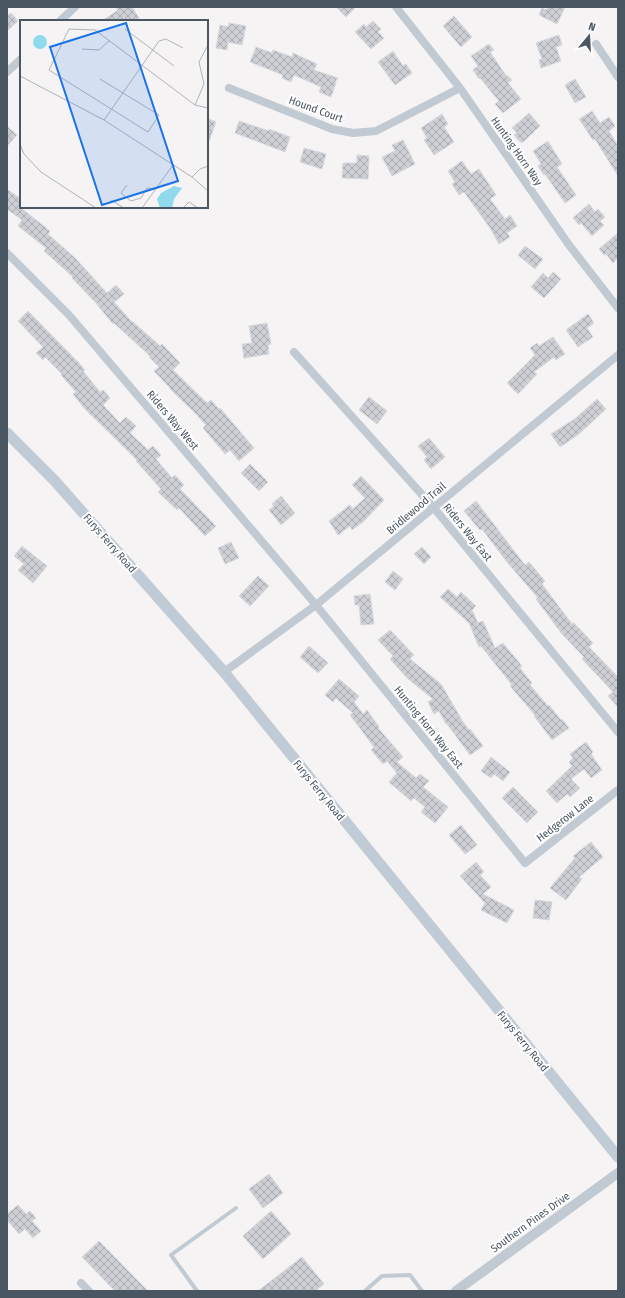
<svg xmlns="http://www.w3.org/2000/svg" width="625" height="1298" viewBox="0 0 625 1298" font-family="'Fira Sans Condensed',sans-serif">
	<defs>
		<pattern id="building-cross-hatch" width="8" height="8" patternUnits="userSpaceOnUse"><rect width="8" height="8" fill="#cdcfd5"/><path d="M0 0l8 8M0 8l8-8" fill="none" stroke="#a8abb0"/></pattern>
	</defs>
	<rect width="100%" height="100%" fill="#f5f3f3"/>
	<!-- building -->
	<path fill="url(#building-cross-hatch)" stroke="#d7d9de" d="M116,7H132L139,18L135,21H102L118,10Z
		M336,7H356L346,17Z
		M548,7H565L557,24L539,15L542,8L546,10Z
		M11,13L18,21L7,31V16Z
		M454,16L472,37L461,47L443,26Z
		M373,21L381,29L378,32L384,38L371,49L355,32L364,24L366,27Z
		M229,23L246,26L242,45L228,42L227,50L216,48L220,25L228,27Z
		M559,35L562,45L556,47L561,61L541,68L539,60L542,59L536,43Z
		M489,44L494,50L490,52L505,74L512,80L508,83L521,99L503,113L495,104L499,101L480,78L479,79L473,70L478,66L471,56Z
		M256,47L272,53L273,50L292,57L293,53L317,64L314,70L338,78L335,82L336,83L331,97L319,92L321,87L294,75L291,82L282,78L283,75L250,62Z
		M393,51L403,66L406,64L412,73L395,85L378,62Z
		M575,79L586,97L575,103L565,85Z
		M592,111L600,123L609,117L615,126L609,131L618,146V176L595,139L593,140L579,119Z
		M529,113L540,126L523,142H520L514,135L517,133L512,128Z
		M442,114L448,124L444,127L454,142L434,155L424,140L427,138L421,128Z
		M207,118L216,122L208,144H207Z
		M239,121L269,131V129L290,137L285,152L235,133Z
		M7,126L17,135L7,146Z
		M403,140L415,164L392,176L382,157L395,151L392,145Z
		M548,141L562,164L557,167L576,195L565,203L545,174L544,175L538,166L541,164L533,151Z
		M304,148L326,154L322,169L300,162Z
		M357,155L369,156L368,179L342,178L343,163H357Z
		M462,161L471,174L479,169L496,195L490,199L505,219L510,215L517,226L507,233L510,237L499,244L490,228L464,192L459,195L452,184L455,182L448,171Z
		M7,189L21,199V208L50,231L48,234L75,258L107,293L116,285L124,294L114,302L132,322V321L160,346L162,344L180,363L173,370L207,403L211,400L219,409L220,408L254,448L239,461L230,450L225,454L203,428L206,425L194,412L170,389V388L154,371L159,367L149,357L150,356L114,323L113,324L96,303L72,278L73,277L44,251L46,248L18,226L22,220L7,209Z
		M589,204L595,212L598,209L605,217L600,221L604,225L592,236L581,223L579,225L573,218Z
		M618,233V258L613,263L606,254L604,255L599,249Z
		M525,246L543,259L535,269L518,255Z
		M553,272L561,279L544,298L531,287L543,273L548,278Z
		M28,311L79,363L85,370L83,371L100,392L103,390L110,398L103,405L120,423L126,417L136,426L130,433L148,450L153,446L161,455L156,459L172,478L175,475L184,485L180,489L216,526L205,536L179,508L177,510L158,492L161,489L136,461L137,460L84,408L73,394L76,392L61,375L62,374L45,357L43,360L36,353L43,347L18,321Z
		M588,314L594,323L587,328L593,337L578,347L566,330Z
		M267,323L271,344L268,345L269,354L244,358L242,344L252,343L249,326Z
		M553,337L565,354L556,360L554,357L534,372L537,374L518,394L507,383L535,355L530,348L537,343L539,346Z
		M369,397L387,411L377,424L359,410Z
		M597,399L606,409L579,434L560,447L551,434L576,418Z
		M429,438L445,457L431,469L424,460L427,457L418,446Z
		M250,464L268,482L259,491L241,473Z
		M361,476L384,500L363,522L352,530L350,526L338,535L329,521L350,505L353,509L365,498L352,485Z
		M281,496L295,513L281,525L269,510L274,506L272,504Z
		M476,501L525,565L529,562L545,581L542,584L572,624L574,623L593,643L589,647L618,677V707L608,696L613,692L582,659L584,657L562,634L536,599L538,598L507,562L482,529L480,530L464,511Z
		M231,542L239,558L225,564L218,548Z
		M22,546L47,566L33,583L18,570L24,564L14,556Z
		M422,547L431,557L424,564L414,554Z
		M393,571L403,579L395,590L385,582Z
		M258,576L269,586L250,606L239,596Z
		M448,589L457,597L461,592L476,606L472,610L478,623L483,621L495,648L503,643L522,666L520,668L532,683L530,685L548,706L549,705L561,720L562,719L569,728L552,740L534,716L535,715L510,686L512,685L481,646L479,647L469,623L440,597Z
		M370,594L374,624L361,625L359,605H355L354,596Z
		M390,630L414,655L410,659L441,684L463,722L469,730L470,729L483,746L470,755L447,724H446L439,711L434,714L428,702L433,699L407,678L390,659L393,656L378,640Z
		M309,646L328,663L318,673L300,657Z
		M339,679L359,696L354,702L363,714L367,710L379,727L378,728L403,757L397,762L416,778L420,774L429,781L423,787L448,807L435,823L421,812L425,807L414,798L411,801L389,782L397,773L387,761L383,764L371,750L374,747L350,715L353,713L336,698L333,702L325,695Z
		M586,742L593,752L591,754L602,770L591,778L584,769L571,779L580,788L570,797L567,794L557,803L546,791L572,766L569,762L573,758L570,754Z
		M491,757L510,772L503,781L494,774L491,778L481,771Z
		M513,787L538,812L527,823L502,798Z
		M461,825L477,845L465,854L449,835Z
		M591,842L603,857L579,877L582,879L566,900L550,888L575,858L573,856Z
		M476,862L484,872L480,875L491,887L483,894L514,910L507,923L481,910L485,903L460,876Z
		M535,900L552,902L549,920L533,918Z
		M269,1174L283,1193L263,1208L249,1189Z
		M18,1205L26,1214L30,1211L36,1218L32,1221L41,1231L33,1238L25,1229L19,1234L7,1220V1214Z
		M271,1211L291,1234L263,1259L243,1236Z
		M99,1241L148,1291H115L82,1257Z
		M302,1257L324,1284L315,1291H258Z"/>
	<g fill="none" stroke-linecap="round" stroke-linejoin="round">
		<!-- service -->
		<path stroke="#c1cad2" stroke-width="4" d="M197,1291L171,1255L236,1208
			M365,1291L382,1276L410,1275L422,1291"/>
		<!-- minor -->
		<path stroke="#c1cad2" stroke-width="8" d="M396,7L460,88L569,245L618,308
			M60,21L75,7
			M596,44L618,77
			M7,72L21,59
			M229,88L332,129L353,133L376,131L460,88
			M7,253L69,315L316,605L525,863L618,790
			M294,352L434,508L618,732
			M224,672L316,605L618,355
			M81,1283L89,1291"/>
		<!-- tertiary -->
		<path stroke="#c1cad2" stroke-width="10" d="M456,1291L618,1173"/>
		<!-- secondary -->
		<path stroke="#c1cbd6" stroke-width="11" d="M7,433L54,480L224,672L618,1157"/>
	</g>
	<g text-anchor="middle" stroke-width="4" stroke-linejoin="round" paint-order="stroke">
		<!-- street labels -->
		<g font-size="11" fill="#4a5661" stroke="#fff">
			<text transform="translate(316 109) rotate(20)" y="4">Hound Court</text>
			<text transform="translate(517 151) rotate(55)" y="4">Hunting Horn Way</text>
			<text transform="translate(173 420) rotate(50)" y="4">Riders Way West</text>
			<text transform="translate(416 508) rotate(-40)" y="4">Bridlewood Trail</text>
			<text transform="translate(468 532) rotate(51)" y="4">Riders Way East</text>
			<text transform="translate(110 543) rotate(49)" y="4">Furys Ferry Road</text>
			<text transform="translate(429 727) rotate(51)" y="4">Hunting Horn Way East</text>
			<text transform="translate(319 790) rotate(51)" y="4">Furys Ferry Road</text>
			<text transform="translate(565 818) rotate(-38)" y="4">Hedgerow Lane</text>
			<text transform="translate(523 1041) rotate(51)" y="4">Furys Ferry Road</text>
			<text transform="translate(530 1222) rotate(-36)" y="4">Southern Pines Drive</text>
		</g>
	</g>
	<!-- overview -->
	<g transform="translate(20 20)">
		<rect width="188" height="188" fill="#f5f3f3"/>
		<path d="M13 22a7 7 0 1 1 14 0a7 7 0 1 1-14 0ZM154,166L162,168L154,179L152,188H140L137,179L141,173Z" fill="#90daee"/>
		<path fill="none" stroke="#b1b4b9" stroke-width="1" d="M105,9L154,46M62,29L79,30L90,20M0,56L84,100L172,157L188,171M80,59L139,95L128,112L29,50L49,9L75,10L175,85L188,88M175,85L184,64L179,42L188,25M84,100L139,21L146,19L163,28M0,124L4,134L21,152L76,188M172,157L180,149L188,146M107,165L101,173L111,181L121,178L127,168L135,169M91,180L104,188M122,188L153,145M163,188L169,182L178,188"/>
		<path fill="#1a73e8" fill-opacity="0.15" stroke="#1a73e8" stroke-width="2" d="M106,3L158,161L82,185L30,27Z"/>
		<rect width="188" height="188" fill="none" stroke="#4a5661" stroke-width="2"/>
	</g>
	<!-- border -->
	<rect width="625" height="1298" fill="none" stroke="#4a5661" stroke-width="16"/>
	<!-- north arrow -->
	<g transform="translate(589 36) rotate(18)" stroke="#ffffff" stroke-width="3" paint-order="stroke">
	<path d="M0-3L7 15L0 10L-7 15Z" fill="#4a5661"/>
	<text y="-6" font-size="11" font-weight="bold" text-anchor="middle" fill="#4a5661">N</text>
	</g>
</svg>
